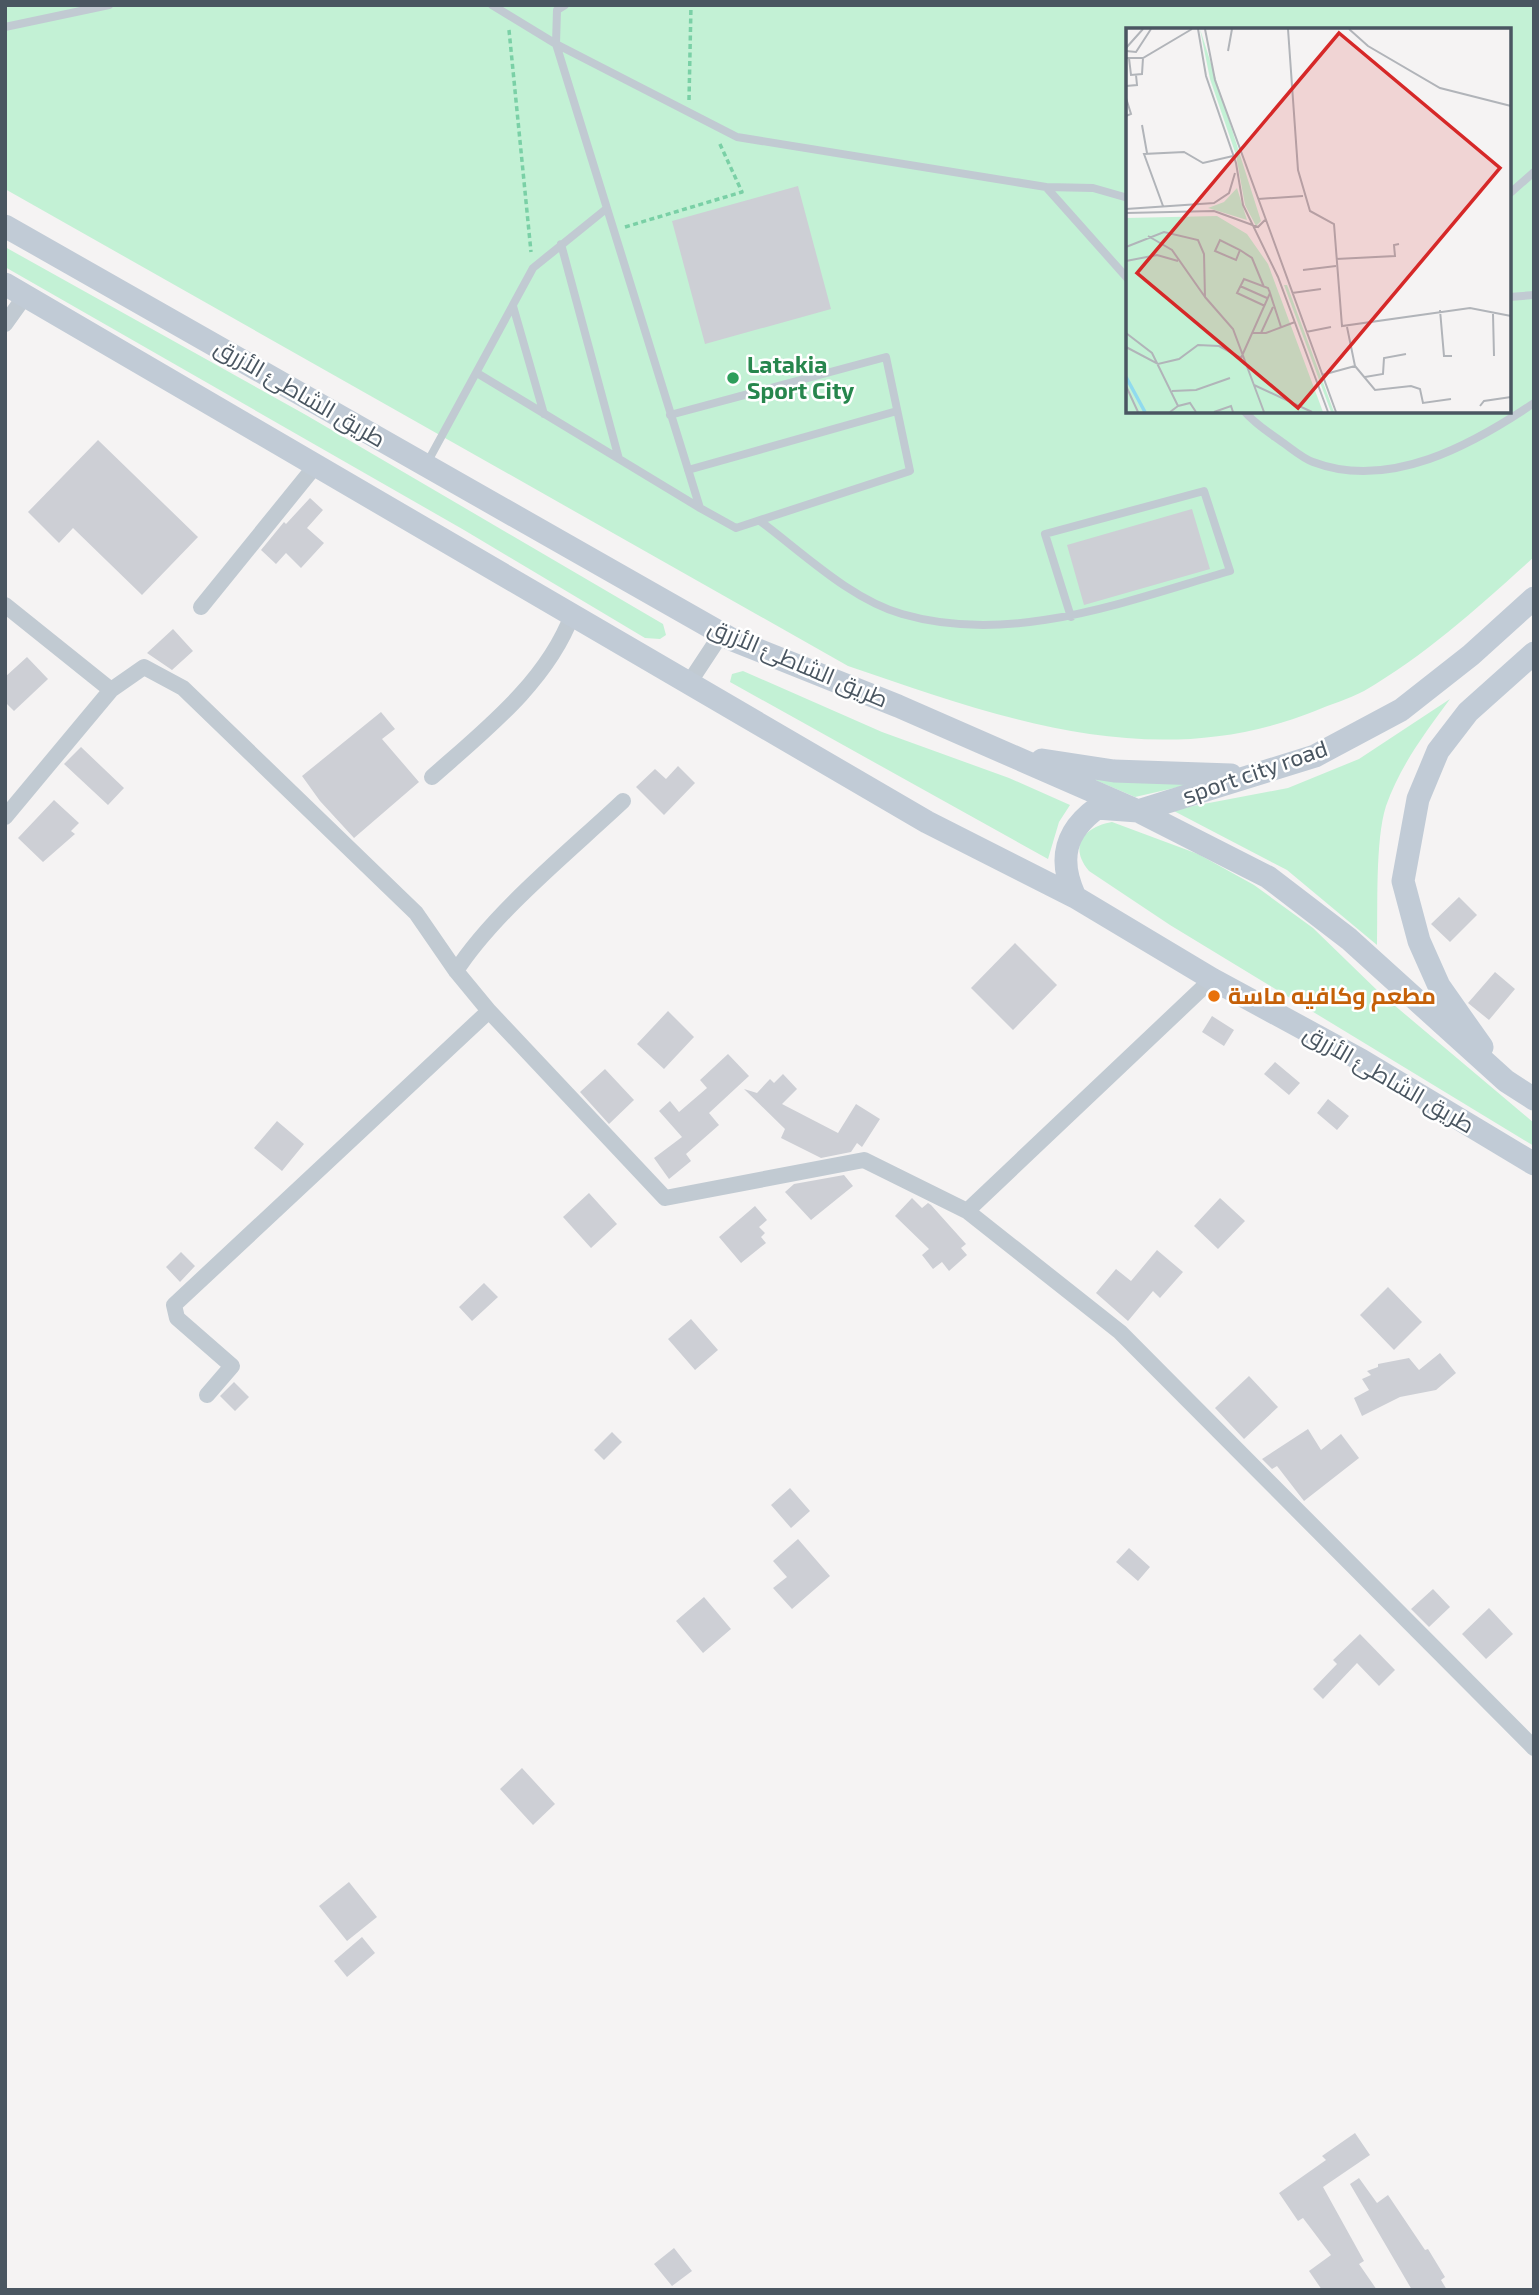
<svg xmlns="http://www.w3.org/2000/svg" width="1539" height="2295" viewBox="0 0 1539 2295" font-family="'Exo 2',Cairo,sans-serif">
	<rect width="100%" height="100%" fill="#f5f3f3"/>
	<!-- green -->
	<path fill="#c3f1d5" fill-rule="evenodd" d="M5,5H1534V557C1481,605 1426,655 1364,691C1349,699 1331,704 1315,711C1154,775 1003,719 848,666L5,189ZM1128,30H1509V411H1128Z
		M5,247L306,415L663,624L666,635L660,639L645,638L464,530L5,267Z
		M743,671L882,732L1009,778L1070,805L1059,822L1048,859L730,682L732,674Z
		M1450,699C1425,733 1400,766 1386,806C1375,840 1378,908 1377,945L1287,870L1172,810L1288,788L1359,759Z
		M1093,779L1196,783L1135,797Z
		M1112,822L1198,854L1254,885L1313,928L1381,994L1534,1123V1146L1170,925L1089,871C1068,846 1084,827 1112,822Z"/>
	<!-- building -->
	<path fill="#cdcfd5" d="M798,186L831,309L705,344L672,221Z
		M98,440L198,537L142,595L73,528L59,543L28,512Z
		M310,498L323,510L307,528L324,543L301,568L286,553L276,564L261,550L284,522L286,524Z
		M1192,509L1210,569L1084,605L1067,545Z
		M173,629L193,651L172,670L147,653Z
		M27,657L48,679L14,711L5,702V677Z
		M381,712L395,729L382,739L419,782L354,838L320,801L302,776Z
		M81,747L124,788L108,805L64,764Z
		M678,766L695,783L664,815L636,787L655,769L666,779Z
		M54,800L79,823L71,831L75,834L43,862L18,838Z
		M1459,897L1477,915L1450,942L1431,924Z
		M1015,943L1057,985L1013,1030L971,988Z
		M1495,972L1515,989L1489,1020L1468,1003Z
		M668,1011L694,1037L664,1069L637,1044Z
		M1212,1016L1234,1030L1224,1046L1202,1032Z
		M728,1054L749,1076L709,1113L719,1125L686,1154L691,1161L669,1179L654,1158L682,1137L659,1111L670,1101L679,1112L707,1088L700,1080Z
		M1275,1062L1300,1083L1289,1095L1264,1074Z
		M605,1069L634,1100L609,1124L580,1092Z
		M783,1074L797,1089L782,1104L838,1133L856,1104L880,1119L862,1147L857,1143L851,1152L821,1158L781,1138L785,1129L744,1089L757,1093L770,1079L774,1083Z
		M1328,1099L1349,1116L1337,1130L1317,1113Z
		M277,1121L304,1144L282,1171L254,1148Z
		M844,1175L853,1186L811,1220L785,1192L794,1184Z
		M589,1193L617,1224L591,1248L563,1217Z
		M912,1198L922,1208L928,1203L931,1205L966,1244L961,1248L967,1255L949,1271L942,1262L933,1269L922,1255L929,1249L895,1216Z
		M1220,1198L1245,1221L1218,1249L1194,1226Z
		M755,1206L767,1220L759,1227L765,1233L761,1237L766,1243L741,1263L719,1237Z
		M1157,1250L1183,1272L1160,1298L1153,1291L1128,1321L1096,1293L1116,1269L1131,1281Z
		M181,1252L195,1266L180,1282L166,1267Z
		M484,1283L498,1297L472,1321L459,1307Z
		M1388,1287L1422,1322L1394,1350L1360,1315Z
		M691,1319L718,1350L695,1370L668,1339Z
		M1440,1353L1456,1373L1436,1390L1400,1397L1362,1416L1354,1398L1369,1390L1362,1379L1371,1375L1367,1371L1378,1367V1364L1409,1358L1419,1370Z
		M1249,1376L1278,1407L1244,1439L1215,1408Z
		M234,1382L249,1397L235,1411L220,1396Z
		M1308,1429L1321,1450L1341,1434L1359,1458L1304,1501L1277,1466L1272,1469L1262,1459Z
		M612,1432L622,1442L604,1460L594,1450Z
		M790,1488L810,1511L791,1528L771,1505Z
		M798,1539L830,1576L792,1609L773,1588L787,1577L773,1561Z
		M1129,1548L1150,1567L1138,1581L1116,1562Z
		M1433,1589L1450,1607L1429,1627L1411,1609Z
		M704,1597L731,1629L703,1653L676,1621Z
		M1489,1608L1513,1634L1486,1659L1462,1634Z
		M1360,1634L1395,1670L1379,1686L1357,1663L1323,1699L1313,1689L1337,1664L1333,1660Z
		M522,1768L555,1804L533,1825L500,1789Z
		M349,1882L377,1917L347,1941L319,1906Z
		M362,1937L375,1953L347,1977L334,1961Z
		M1355,2133L1370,2155L1323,2187L1364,2261L1359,2264L1377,2290H1322L1309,2271L1331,2255L1303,2218L1298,2221L1279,2193L1326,2160L1322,2156Z
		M1359,2178L1377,2203L1388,2195L1425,2250L1428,2249L1445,2277L1441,2280L1447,2290H1412L1350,2184Z
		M674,2248L692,2271L672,2286L654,2264Z"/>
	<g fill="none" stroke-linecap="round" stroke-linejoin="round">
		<!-- path -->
		<path stroke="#7ad0a6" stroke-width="3.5" stroke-dasharray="5 3.5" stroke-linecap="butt" d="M509,30L531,252
			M689,100L691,5
			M625,227L742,192L719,142"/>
		<!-- service -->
		<path stroke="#c1cad2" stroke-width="8" d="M492,5L556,44L737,137L1046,187L1128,279
			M5,27L109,5
			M1046,187L1093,188L1128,198
			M1509,194L1534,172
			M561,244L619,459
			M1509,297L1534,295
			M513,306L544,414
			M477,373L700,508L556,44L557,10L565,5
			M1244,411C1255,424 1268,432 1282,442C1291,448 1302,458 1313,462C1389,491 1472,445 1534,403
			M670,415L886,357L910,471L736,528L700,508
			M427,463L533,268L606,209
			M688,470L897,411
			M760,521C803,553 850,599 902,614C1012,646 1126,601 1230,571L1204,491L1045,534L1071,617"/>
		<!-- minor -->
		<path stroke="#c1cad2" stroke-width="16" d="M5,324L25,296
			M5,605L111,690
			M201,607L316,465
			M689,683L722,633
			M432,777C484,731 547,682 572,615
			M5,817L111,690L144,667L183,688L416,913L456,971L489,1011L665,1198L864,1160L967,1211L1120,1332L1534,1748
			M456,971C494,912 571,850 623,801
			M967,1211L1212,979
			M207,1395L232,1366L177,1318L174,1305L489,1011"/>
		<!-- secondary -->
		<path stroke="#c1cbd6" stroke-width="23" d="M5,226L733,640L898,706L1138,811L1268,877L1349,939L1506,1081L1534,1099
			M5,284L927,822L1075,897L1212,979L1361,1060L1534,1164
			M1042,760L1114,771L1231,775
			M1075,897C1058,860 1064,832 1097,808L1138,811L1315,756L1401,710L1471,655L1534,598
			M1482,1047L1439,986L1419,941L1403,881L1418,799L1438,751L1468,712L1534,653"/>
	</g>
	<!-- markers -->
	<circle fill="#2e9e5b" stroke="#fff" stroke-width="2.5" cx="733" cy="378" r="7"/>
	<circle fill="#e8710a" stroke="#fff" stroke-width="2.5" cx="1214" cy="996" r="7"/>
	<g text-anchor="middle" stroke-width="5" stroke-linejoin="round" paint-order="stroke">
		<!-- leisure labels -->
		<g font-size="23" font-weight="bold" fill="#27864d" stroke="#fff" text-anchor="start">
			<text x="747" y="373">Latakia<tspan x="747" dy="26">Sport City</tspan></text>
		</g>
		<!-- street labels -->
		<g font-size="23" fill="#4a5661" stroke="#fff">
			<text transform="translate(300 393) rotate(30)" y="8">طريق الشاطئ الأزرق</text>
			<text transform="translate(798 663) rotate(23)" y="8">طريق الشاطئ الأزرق</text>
			<text transform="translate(1255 772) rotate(-19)" y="8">sport city road</text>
			<text transform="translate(1389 1079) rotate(30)" y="8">طريق الشاطئ الأزرق</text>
		</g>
		<!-- food labels -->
		<g font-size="23" font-weight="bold" fill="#c56008" stroke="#fff" text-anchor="start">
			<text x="1228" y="1004">مطعم وكافيه ماسة</text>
		</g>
	</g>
	<!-- overview -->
	<g transform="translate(1126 28)">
		<rect width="385" height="385" fill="#f5f3f3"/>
		<path d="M74,1L135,193L130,198L119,177L110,127L84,51ZM111,160L121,192L82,180L98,174ZM91,188L121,206L142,236L197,384H0V190ZM158,257H161L208,384H205Z" fill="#c3f1d5"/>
		<path fill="none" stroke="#90daee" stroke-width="3.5" d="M0,349L19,384"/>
		<path fill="none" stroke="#b1b4b9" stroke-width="2" d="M72,1L80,48L110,135L117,177L152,249L202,384M79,1L89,52L210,384M162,1L172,142L184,183L208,196L216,298L344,280L385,288M223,1L242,18L314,60L385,78M0,20L17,1M0,23L10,24L25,1M102,23L106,1M0,30H17L66,1M3,30L5,47L16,46L17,30M0,58L11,57L10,47M0,70L5,86L0,88M16,97L21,125M132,171L177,168M37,178L18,126L58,124L77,135L107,128M0,181L88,175L103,165L109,145M0,185L88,183L132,199L139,192M22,208L46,222L79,269M0,219L38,204L72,212L78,226L79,269L107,301L138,384M114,222L110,232L89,223L94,212L114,222L126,230L138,259M210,231L269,228L268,217L273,216M0,233L31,227L52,233M177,242L210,238M114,258L141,270M166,265L195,261M139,278L111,265L118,251L142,260L144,265M314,282L318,328H326M367,286L368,328M180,304L205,299M0,305L26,325L52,378L44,384M127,305H140L169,294M135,305L147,279M0,319L32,336L53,331L72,317L93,318L115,330L144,265L155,299M229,338L249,362L285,358L294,361L297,375L325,371M196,347L229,338L221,299M239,349L257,346L258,330L280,326M128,357L186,384M0,358L12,384M46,363L70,362L104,350M52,378L64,375L70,384M354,378L358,373L385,369M88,384L105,378L107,384"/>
		<path fill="#d62828" fill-opacity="0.15" stroke="#d62828" stroke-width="3.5" d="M213,5L374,140L172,380L11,245Z"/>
		<rect width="385" height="385" fill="none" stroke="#4a5661" stroke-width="3.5"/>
	</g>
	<!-- border -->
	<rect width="1539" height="2295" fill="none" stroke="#4a5661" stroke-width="14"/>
</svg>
